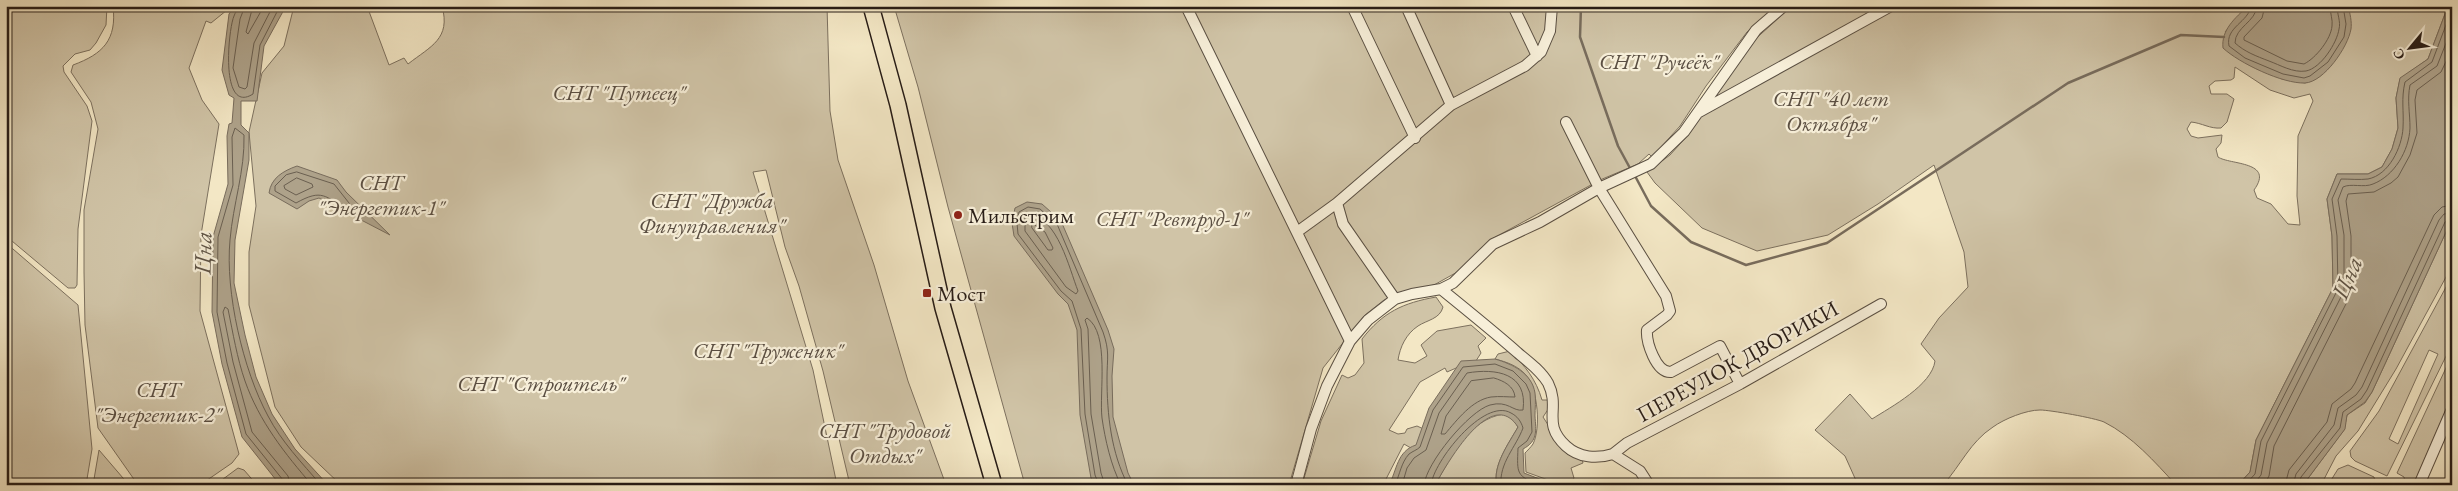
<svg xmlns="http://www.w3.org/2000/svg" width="2458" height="491" viewBox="0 0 2458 491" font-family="'EB Garamond',serif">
	<rect width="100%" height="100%" fill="#f3e7c5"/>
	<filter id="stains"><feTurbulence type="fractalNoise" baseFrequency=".004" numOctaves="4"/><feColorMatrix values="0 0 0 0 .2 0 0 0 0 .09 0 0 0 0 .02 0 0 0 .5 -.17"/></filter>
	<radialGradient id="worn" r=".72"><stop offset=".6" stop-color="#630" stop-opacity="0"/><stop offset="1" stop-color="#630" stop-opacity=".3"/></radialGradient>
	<!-- green -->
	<path fill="#d0c4a7" stroke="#7c705e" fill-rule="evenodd" d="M6,6H107L106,25L96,43L90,50L75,54L63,66L64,72L87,106L92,121L78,229L77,285L75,288H68L6,236Z
		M113,6H232L211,23L206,21L189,68L202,100L219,124L201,235L200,311L239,454L232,463L200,485H138L98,428L85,325L84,272V210L98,129L91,102L71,72L73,65C103,54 117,40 113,6Z
		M294,6H367L389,65L404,58L408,64C431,46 451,39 442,6H827L830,111L838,160L874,265L908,381L946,485H850L823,371L799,286L785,247L766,170L753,172L813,370L837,485H341L301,447L275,407L249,305V252L256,206L249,132L262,73L284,46Z
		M894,6H1778L1747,32L1706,86L1680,126L1652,157L1649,154L1638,164L1600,180L1490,240L1459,271L1434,285L1398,293L1384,300L1365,315L1323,368L1289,485H1025L948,207L918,87Z
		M1792,6H2248L2225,32L2267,72L2282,79L2305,83L2319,77L2331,66L2348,6H2448L2428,59L2400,79L2396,98L2398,128L2392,149L2382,167L2368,174H2337L2327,199L2332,236L2333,288L2256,440L2250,472L2238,485H2176C2155,462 2132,436 2104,422C2095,418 2050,410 2040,410C2026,410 2004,419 1993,427C1970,442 1961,465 1943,485H1858L1845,456L1815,430L1850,394L1872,419C1891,407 1932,385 1935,361L1921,344L1939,318L1968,287L1964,252L1934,165L1878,204L1828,235L1757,251L1702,228L1655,183L1647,172L1670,155L1689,134L1751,43ZM2235,67L2270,90L2294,98L2310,94L2313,101L2298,136L2297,196L2300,225L2288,224L2271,204L2257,198L2254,190C2275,161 2230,165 2218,157L2216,149L2221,143L2222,135L2198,138L2191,136L2187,129L2191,122C2202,123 2210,129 2221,128L2227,122L2234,99L2227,94H2211L2209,86L2215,81L2231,80L2234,78Z
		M2452,219V266L2396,369L2358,431L2336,456L2321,485H2303L2344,430L2347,415L2365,403L2372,392Z
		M6,243L78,305L92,449L86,485H6Z
		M2452,276V344L2387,476L2355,461L2351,457L2350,451L2379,411ZM2429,350L2438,354L2398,444L2389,439Z
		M1436,297L1443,307C1440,319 1427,320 1418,326C1406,334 1400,347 1398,360L1415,363L1427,356L1421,345L1437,331L1471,325L1486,338L1478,346L1481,353L1474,364L1463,365L1447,372L1445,368L1420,382L1389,430L1398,434L1405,433L1407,429L1417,426L1428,431L1416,451L1404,444L1385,481L1387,485H1376V482L1374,485H1302L1321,421L1342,375L1348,378L1355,375L1364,363L1362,339C1383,312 1403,303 1436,297Z
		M1510,351C1525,366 1536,379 1542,400H1547L1551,405L1543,417L1567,454L1582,459L1583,463L1571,468L1574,478L1570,485H1562L1526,472L1525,453C1527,451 1531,447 1533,444C1541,428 1538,390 1526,375C1518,366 1507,362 1495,359L1498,354Z
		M2452,355V396L2416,479L2413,482H2405L2404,477L2397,473Z
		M1504,414L1513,419L1518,427C1509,443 1492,466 1497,485H1435C1451,457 1469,419 1504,414Z
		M99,450L129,485H93Z
		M2348,465L2374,477L2375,481L2371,485H2328L2338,469Z
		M238,468L244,470L257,485H215Z"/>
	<!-- water -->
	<path fill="#aea28a" stroke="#786c5c" d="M235,6H286L264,46L257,101H241V125L249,133V160L235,240L234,283L245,335L256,377L272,414L295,449L328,485H280L242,437L222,364L212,312L213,237L228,184L227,136L229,124L232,123L234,98L229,95L222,70L229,14Z
		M2248,6H2348C2350,13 2352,22 2351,29C2348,47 2324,82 2305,83C2283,84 2239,63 2223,48C2221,30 2235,18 2248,6Z
		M2448,6H2452V219L2372,392L2365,402L2347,415L2345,429L2303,485H2238L2250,472L2256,440L2333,288L2332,236L2327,199L2337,174H2368L2382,167L2392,149L2398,128L2396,98L2400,78L2428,59Z
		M297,166L337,180L346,192L390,235L319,198L309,201L297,209L269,193C271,178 283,171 297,166Z
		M1027,202L1042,204L1061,221L1108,330L1114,349L1112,376L1113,417L1128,473L1134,485H1095L1091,478L1080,415L1077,330L1068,304L1058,294L1014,236L1012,223L1015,208Z
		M1495,359C1512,364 1532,373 1535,393C1536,400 1535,409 1535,416C1536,431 1538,441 1523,449L1524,473L1555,485H1497C1492,466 1509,443 1518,427C1491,385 1447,464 1435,485H1389C1397,470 1397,451 1416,445L1429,408L1461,361Z"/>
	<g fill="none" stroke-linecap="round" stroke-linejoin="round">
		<!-- shore -->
		<path stroke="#6a5f50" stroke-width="1" d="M239,6C238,11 235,12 234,16C228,30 220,115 253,94L260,45L280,6
			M245,6L240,19L233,68L239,87L245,89L247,87L254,43L273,6
			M253,6L246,32L248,34L264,6
			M2251,6C2249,22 2225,27 2229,46L2245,58L2283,74L2304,78L2310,76L2328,62L2344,37L2346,24L2343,6
			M2257,6C2256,22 2235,27 2235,43C2245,52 2256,56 2269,61C2280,65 2293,73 2306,71C2321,68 2337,43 2339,29C2341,22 2337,14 2337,6
			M2265,6L2262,18L2244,37V40L2287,61L2304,64C2316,58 2331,39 2332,26C2333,20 2330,13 2330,6
			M297,172L334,184L353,208L349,209C324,197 323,188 296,203L275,191V186L286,175Z
			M297,178L312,184L313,187L296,195L285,189L284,186Z
			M1029,214C1058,218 1069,268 1078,291L1076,294L1066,287L1025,231V217Z
			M1032,223L1045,232L1053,248L1052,250H1048L1032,228Z
			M1494,378C1504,381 1514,386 1515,397C1507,397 1500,396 1491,397C1472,400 1457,420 1445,434H1441L1446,416L1471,381Z
			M284,485L283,480L246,434L227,363L217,312L218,237L233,185L232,137L235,128L244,135C245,171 233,204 230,240C225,292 243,370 268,416C281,441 302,463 321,485
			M290,485L288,476L252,432L233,362L223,312L225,307L228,309C233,333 237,358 245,381C259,421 285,454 312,485
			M1099,485L1095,475L1085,414L1081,329L1072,301L1061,291L1018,234L1017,223L1019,212L1028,207L1040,209L1057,224L1103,332C1110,352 1107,358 1107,378C1107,414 1111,453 1128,485
			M1105,485L1101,473L1091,414L1088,329L1085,320L1087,318C1110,333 1099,393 1102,418C1105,439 1111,466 1121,485
			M1395,485C1400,474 1401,463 1409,454C1413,451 1417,450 1420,447L1433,410L1463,367L1495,364L1513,371L1526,384L1530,393L1532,432L1527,441L1518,448C1517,474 1516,476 1540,485
			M1402,485L1407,468L1414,458L1426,450L1439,413L1467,373C1496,368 1528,373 1523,410C1513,412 1508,400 1490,405C1469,411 1426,463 1424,485
			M1431,485C1433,462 1484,397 1511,413C1517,416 1521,421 1523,428C1516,447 1499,463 1501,485
			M2245,485L2255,474L2261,441L2338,289L2337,236L2332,199L2341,179C2350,179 2360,180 2368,179C2389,175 2402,147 2403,128C2404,111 2401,99 2405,82L2432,62L2452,9
			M2253,485L2261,475L2267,443L2344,291V235L2338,200L2343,187C2351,183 2364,188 2373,184C2394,176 2409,151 2410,128C2410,113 2407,100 2410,85L2437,66L2452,28
			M2264,485L2269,476L2274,446L2351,294V236L2346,201L2348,194L2374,192L2391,183L2398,177L2410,155L2417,133L2415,100L2417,90L2441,72L2452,49
			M2285,485L2289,470L2327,422L2332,404L2351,389L2355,383L2434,215L2442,207L2452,205
			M2293,485L2296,474L2334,425L2338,408L2356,395L2362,387L2439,220L2444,214L2452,213
			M2299,485L2301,477L2340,428L2343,412L2361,399L2367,390L2445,222L2452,219"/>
		<!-- stream -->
		<path stroke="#786c5c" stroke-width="2.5" d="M1581,6L1580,37L1618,146L1631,170
			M1634,174L1651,206L1691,242L1746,265L1827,243L2068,83L2181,35L2224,37"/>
		<!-- street casing -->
		<g stroke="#5a4f42" stroke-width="12">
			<path id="street" d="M1186,6L1350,341
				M1352,6L1415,138
				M1406,6L1451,105
				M1513,6L1537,56
				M1699,112L1891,6
				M1566,122L1599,188L1666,296L1670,311L1667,315L1647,330C1646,342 1656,373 1671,372L1720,346L1740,384
				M1337,203L1451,105L1525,66L1541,52L1550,31L1552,6
				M1297,232L1337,203L1343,224L1395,299
				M1441,289C1467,310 1493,331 1518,353C1529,362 1541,371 1548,383C1561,409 1541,423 1566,446C1579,458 1597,459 1613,454L1640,471L1649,485
				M1613,454L1627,443L1740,384L1881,304
				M1296,485L1311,429L1327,386L1350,341L1368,320L1395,299L1412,294L1441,289L1453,283L1493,244L1540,222L1599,188L1651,164L1684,132L1756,30L1784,6
				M2419,485L2452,409"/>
		</g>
		<!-- primary casing -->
		<g stroke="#271c16" stroke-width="18">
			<path id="primary" d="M871,6L898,105L943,308L994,485"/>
		</g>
		<!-- street -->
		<use href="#street" stroke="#f7efd9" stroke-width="10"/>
		<!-- primary -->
		<use href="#primary" stroke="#f3e7c5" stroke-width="15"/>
	</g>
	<!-- markers -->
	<g fill="#8f2418" stroke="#f7efd9" stroke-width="2">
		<circle cx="958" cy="215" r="5"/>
		<rect x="922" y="288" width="10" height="10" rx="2.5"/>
	</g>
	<g text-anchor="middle" stroke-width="4.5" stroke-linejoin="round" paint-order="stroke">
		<!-- park labels -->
		<g font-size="22" font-style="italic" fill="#5a4e42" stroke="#f7efd9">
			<text x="1659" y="69">СНТ "Ручеёк"</text>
			<text x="619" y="100">СНТ "Путеец"</text>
			<text x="1831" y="106">СНТ "40 лет<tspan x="1831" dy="25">Октября"</tspan></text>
			<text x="381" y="190">СНТ<tspan x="381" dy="25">"Энергетик-1"</tspan></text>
			<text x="712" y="208">СНТ "Дружба<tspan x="712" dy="25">Финуправления"</tspan></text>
			<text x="1172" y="226">СНТ "Ревтруд-1"</text>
			<text x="768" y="358">СНТ "Труженик"</text>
			<text x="541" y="391">СНТ "Строитель"</text>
			<text x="158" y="397">СНТ<tspan x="158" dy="25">"Энергетик-2"</tspan></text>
			<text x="885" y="438">СНТ "Трудовой<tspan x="885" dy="25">Отдых"</tspan></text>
		</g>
		<!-- poi labels -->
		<g font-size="22" fill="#271c16" stroke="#f7efd9" text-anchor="start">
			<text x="968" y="223">Мильстрим</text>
			<text x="937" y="301">Мост</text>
		</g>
		<!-- street labels -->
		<g font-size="22" fill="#271c16" stroke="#f7efd9">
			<text transform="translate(1737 361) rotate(-29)" y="8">ПЕРЕУЛОК ДВОРИКИ</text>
		</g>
		<!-- water labels -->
		<g font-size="24" font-style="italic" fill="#5d5244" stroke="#f7efd9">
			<text transform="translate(203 253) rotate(-89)" y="8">Цна</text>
			<text transform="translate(2347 278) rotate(-67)" y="8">Цна</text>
		</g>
	</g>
	<!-- margin -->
	<rect width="2458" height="491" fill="none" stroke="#f3e7c5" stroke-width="25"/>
	<rect x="8" y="8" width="2443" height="476" fill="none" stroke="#271c16" stroke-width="2.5"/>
	<rect x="12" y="12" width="2433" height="466" fill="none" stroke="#271c16"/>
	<!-- north arrow -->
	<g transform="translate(2410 48) rotate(241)" stroke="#f7efd9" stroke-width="4" paint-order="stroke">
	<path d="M0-4L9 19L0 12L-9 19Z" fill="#271c16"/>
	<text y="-8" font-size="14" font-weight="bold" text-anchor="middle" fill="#271c16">С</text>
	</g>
	<rect width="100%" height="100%" filter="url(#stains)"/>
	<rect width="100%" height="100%" fill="url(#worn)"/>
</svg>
